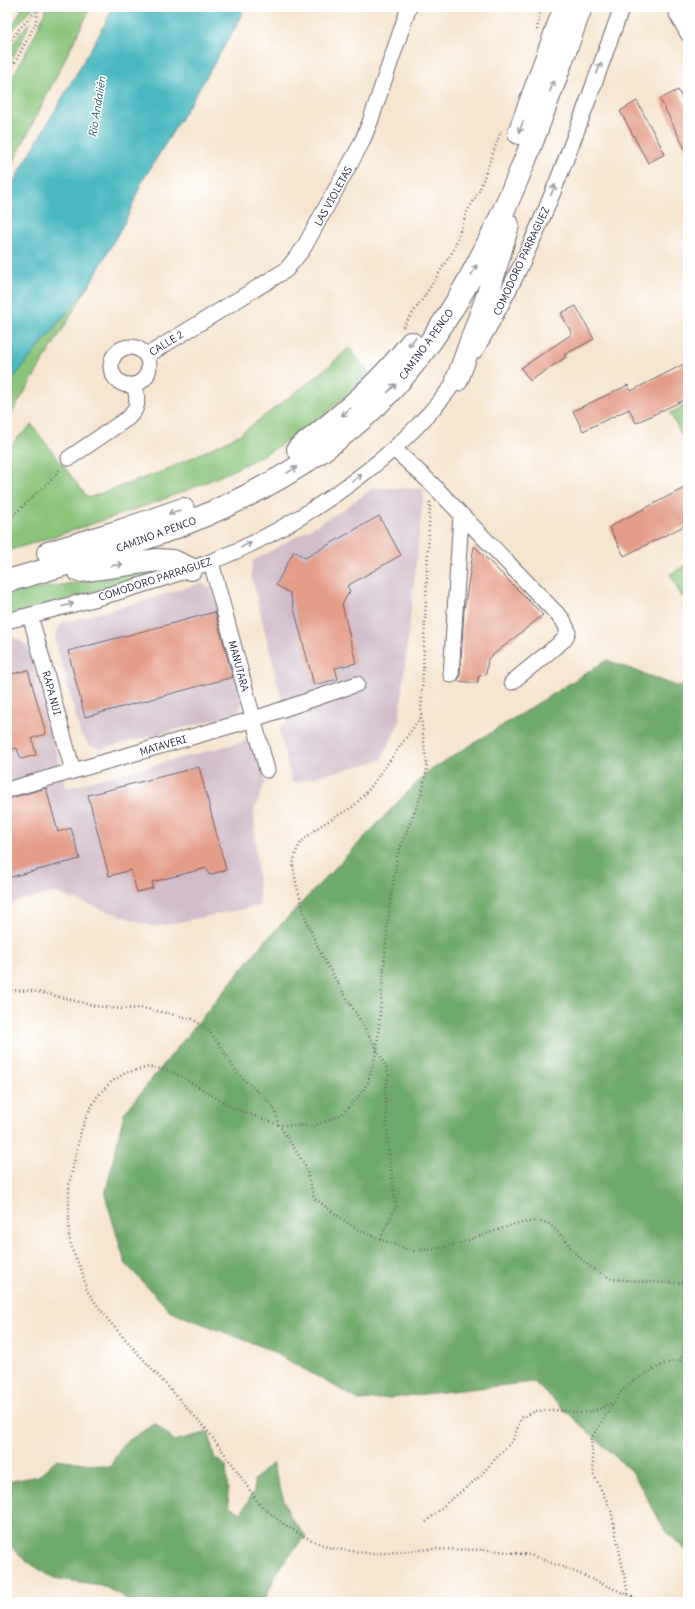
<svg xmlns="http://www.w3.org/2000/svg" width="695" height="1609" viewBox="0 0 695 1609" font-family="Delius,sans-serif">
	<rect width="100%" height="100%" fill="#fff"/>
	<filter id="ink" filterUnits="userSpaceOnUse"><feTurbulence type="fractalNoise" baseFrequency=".025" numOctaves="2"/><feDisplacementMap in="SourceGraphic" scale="8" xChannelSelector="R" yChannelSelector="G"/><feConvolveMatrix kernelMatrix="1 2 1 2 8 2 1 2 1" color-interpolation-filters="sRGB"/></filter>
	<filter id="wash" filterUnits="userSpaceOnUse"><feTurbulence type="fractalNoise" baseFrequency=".012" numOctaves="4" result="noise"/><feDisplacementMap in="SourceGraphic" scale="16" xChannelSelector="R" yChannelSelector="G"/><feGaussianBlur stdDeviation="0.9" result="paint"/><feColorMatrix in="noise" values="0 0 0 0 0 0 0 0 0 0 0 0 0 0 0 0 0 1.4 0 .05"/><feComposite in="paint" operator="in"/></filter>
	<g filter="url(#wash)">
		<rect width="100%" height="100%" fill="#f6e5cf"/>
		<!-- industrial -->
		<path fill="#d1bdca" d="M373,488L424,489L399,723L381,760L292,783L279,729L287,721L251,574L253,561L340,512Z
			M201,583L213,590L242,702L241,707L234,714L229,716L101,749L90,746L81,735L55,640L59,626L64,622L134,604Z
			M12,636L28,646L66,788L246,741L257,749L265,783L254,810L259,906L154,927L55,893L18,901L7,908V637Z"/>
		<!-- green -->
		<path fill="#89c479" stroke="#56735a" d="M23,7H33L7,37V35Z
			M47,7H91L7,175V87L33,39Z
			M29,23L24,36L7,68V54L20,33Z
			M90,284L7,421V386Z
			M349,348L370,374C352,390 335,407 315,422C262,461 201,486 139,508C95,523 52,538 7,551V455L16,439L32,425L88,498L166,470L239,435L321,373Z
			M688,404V448L670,413Z
			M688,564V594L682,597L670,574Z
			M158,569L166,570L153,576L7,615V594Z"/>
		<!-- forest -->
		<path fill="#6eaa69" stroke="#486652" d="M607,660L679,687L688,682V1553L665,1530L633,1473L534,1382L361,1401L266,1348L171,1312L125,1263L105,1195L124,1113L263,943L426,773Z
			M155,1423L174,1441L209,1432L214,1457L226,1466L229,1506L241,1513L254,1491V1480L272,1463L289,1515L306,1536L281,1565L264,1601L241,1602H128L122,1596L101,1585L52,1578L21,1557L7,1543V1482L38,1476L57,1459L110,1467L122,1445Z"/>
		<!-- water -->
		<path fill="#48b7c0" stroke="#356c7e" d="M113,7H244L240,19L204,81L142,182L128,216L90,284L7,386V193L105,24Z"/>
		<g id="blocks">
			<!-- building -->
			<path fill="#e49e88" d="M678,90L688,110V155L660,99Z
				M637,101L665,154L648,163L620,111Z
				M576,306L594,339L564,355L566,357L530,381L521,368L572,334L561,313Z
				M688,362V398L636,423L629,409L583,431L573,411L628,385L631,391Z
				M688,486V524L624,556L609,527Z
				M379,516L401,555L347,586L350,591L342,604L356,663L335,668L338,679L314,685L290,593L276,585L294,551L305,558Z
				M474,546L543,615L488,659L486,675L479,676L477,683L457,681L460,676L464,610Z
				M215,612L233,677L85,717L68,651Z
				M28,670L46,734L32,738L36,755L21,759L17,748L7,751V675Z
				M199,767L226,870L209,875L207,868L152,882L153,888L137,892L131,870L109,876L88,795Z
				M46,788L58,832L71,828L80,859L7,878V799Z"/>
		</g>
	</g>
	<g filter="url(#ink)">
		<use href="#blocks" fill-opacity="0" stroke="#6c666f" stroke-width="1"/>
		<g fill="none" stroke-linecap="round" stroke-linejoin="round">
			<!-- minor casing -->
			<g stroke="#6c666f" stroke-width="17">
				<path id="minor" d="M680,7L677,14L688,34
					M111 366a19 19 0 1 1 38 0a19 19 0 1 1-38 0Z
					M475,351C540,244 579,124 622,7
					M146,356L286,270L303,249L361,144L370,122L409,7
					M394,449L431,483L563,620L568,631L565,639L512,682
					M69,458L128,418C140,407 137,400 135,385
					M211,562L267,770
					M30,615L73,771
					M7,621C75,604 144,587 210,562C270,539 334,499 383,458C412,433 441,404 462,371
					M451,675L461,516
					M7,790L254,719L357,684"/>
			</g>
			<!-- highway casing -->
			<g stroke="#6c666f" stroke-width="24">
				<path id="highway" d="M519,133L565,7
					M457,380L488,294L508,225
					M298,449C340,418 379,384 411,343
					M48,553L123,530L183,509
					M79,571L158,560L173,561L191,569
					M7,581C140,544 279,502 379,403C420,362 453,312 479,261C522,180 550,92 581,7"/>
			</g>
			<!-- path -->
			<path stroke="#6c666f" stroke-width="2.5" stroke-dasharray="1 3" stroke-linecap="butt" d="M537,30L541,7
				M7,46L19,29L36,11
				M7,77L35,25L39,7
				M403,327L422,300L453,251L467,212L479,191L501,131
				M430,502L421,717L427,768L422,793L397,856L388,919L377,1049L368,1082L357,1099L341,1115L314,1126L279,1125L233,1108L182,1077L167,1070L149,1067L125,1073L111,1082L97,1097L88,1113L81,1131L69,1185V1237L73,1252L82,1271L87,1291L108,1320L206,1429L233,1465L259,1504L282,1523L303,1536L330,1548L373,1554L432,1549L491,1550L530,1555L573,1571L644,1602
				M7,521L52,479L61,468
				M7,990L31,991L49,994L95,1006L121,1009L143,1008L193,1019L208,1030L220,1045L237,1073L274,1107L279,1125L305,1165L314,1198L353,1227L380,1239L412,1251L435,1249L460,1243L515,1224L535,1221L548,1223L564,1238L573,1251L591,1268L612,1279L648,1282L678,1283L688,1282
				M380,1239L396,1206L388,1146L385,1090L389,1074L377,1049L323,958L307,923L296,883L293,865L296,852L301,842L320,826L354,806L370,788L421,717
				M426,1522L448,1502L477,1479L513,1440L521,1418L536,1411L554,1410L580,1413L595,1411L614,1402
				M628,1594L611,1510L594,1475L591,1439L620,1393L633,1381L664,1364L680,1360L688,1345"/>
			<!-- minor -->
			<use href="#minor" stroke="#fff" stroke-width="15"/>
			<!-- highway -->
			<use href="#highway" stroke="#fff" stroke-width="22"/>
		</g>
		<!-- one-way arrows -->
		<defs><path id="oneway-shaft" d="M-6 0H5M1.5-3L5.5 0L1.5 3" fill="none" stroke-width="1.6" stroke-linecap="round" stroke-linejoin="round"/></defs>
		<g stroke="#9c9ca7">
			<use href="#oneway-shaft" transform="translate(599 68) rotate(-69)"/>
			<use href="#oneway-shaft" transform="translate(552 86) rotate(-70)"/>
			<use href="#oneway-shaft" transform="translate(521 127) rotate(110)"/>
			<use href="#oneway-shaft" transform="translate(553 190) rotate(-68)"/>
			<use href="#oneway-shaft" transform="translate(474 270) rotate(-61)"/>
			<use href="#oneway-shaft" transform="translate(412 342) rotate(128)"/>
			<use href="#oneway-shaft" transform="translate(392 388) rotate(-47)"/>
			<use href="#oneway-shaft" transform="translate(346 412) rotate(138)"/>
			<use href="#oneway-shaft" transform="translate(292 470) rotate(-32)"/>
			<use href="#oneway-shaft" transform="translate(357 478) rotate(-37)"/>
			<use href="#oneway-shaft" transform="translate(174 512) rotate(160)"/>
			<use href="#oneway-shaft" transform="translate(246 545) rotate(-26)"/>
			<use href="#oneway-shaft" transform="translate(117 565) rotate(-8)"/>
			<use href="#oneway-shaft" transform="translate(68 605) rotate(-15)"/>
		</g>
	</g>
	<g text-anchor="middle" stroke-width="3" stroke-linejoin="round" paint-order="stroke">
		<!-- street labels -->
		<g font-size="10" fill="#22223b" stroke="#fff">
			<text transform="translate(333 196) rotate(-61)" y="4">LAS VIOLETAS</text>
			<text transform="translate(521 261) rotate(-65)" y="4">COMODORO PARRAGUEZ</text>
			<text transform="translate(166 343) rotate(-32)" y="4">CALLE 2</text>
			<text transform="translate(426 344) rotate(-54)" y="4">CAMINO A PENCO</text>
			<text transform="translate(156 534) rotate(-20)" y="4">CAMINO A PENCO</text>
			<text transform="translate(155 579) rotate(-18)" y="4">COMODORO PARRAGUEZ</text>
			<text transform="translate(239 666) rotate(75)" y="4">MANUTARA</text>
			<text transform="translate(52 693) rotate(75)" y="4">RAPA NUI</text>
			<text transform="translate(163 745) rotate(-16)" y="4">MATAVERI</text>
		</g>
		<!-- water labels -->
		<g font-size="11" font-style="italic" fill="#315e70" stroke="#fff">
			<text transform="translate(97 107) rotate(-81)" y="4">Río Andalién</text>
		</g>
	</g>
	<!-- margin -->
	<rect width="695" height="1609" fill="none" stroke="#fff" stroke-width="24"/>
</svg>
